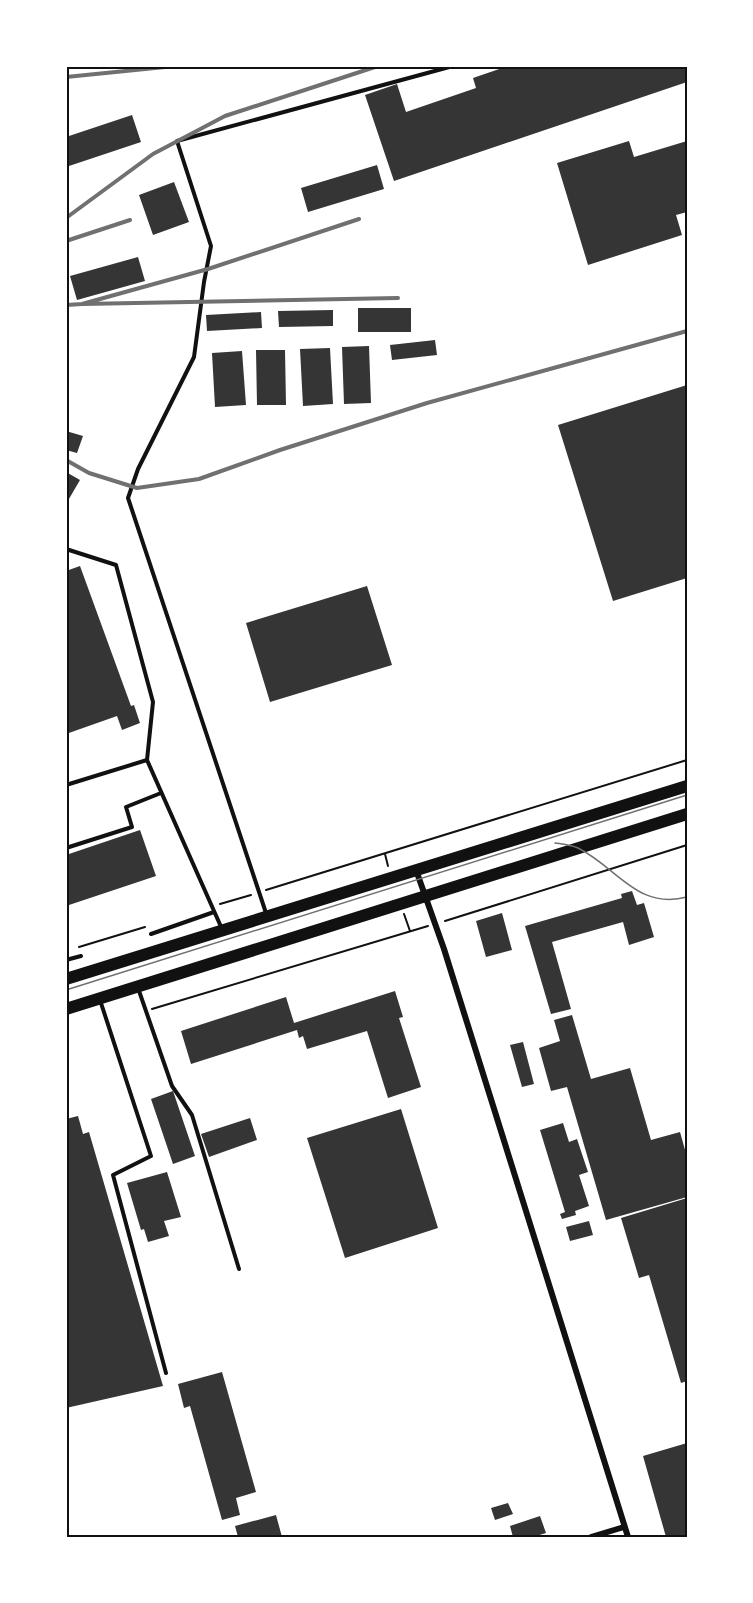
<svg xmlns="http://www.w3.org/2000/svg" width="753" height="1603" viewBox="0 0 753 1603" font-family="'Noto Sans',sans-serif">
	<rect width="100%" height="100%" fill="#fff"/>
	<!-- building -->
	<path fill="#353535" d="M508,66H687V82L394,181L365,95L397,84L406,112L476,88L473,78Z
		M132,115L141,142L66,167V137Z
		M629,141L634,157L687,141V212L676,215L682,235L588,265L557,163Z
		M377,165L384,189L308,212L301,188Z
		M174,182L189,222L153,235L139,195Z
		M138,257L145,281L77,300L70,276Z
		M358,308H411V332H358Z
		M333,310V326L279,327L278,311Z
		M261,312L262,328L207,331L206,315Z
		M435,340L437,355L392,360L390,345Z
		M369,346L371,403L344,404L342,347Z
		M330,348L333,404L303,406L300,349Z
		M256,350H285L286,405H257Z
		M242,351L246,405L215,407L212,353Z
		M687,385V578L613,601L558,425Z
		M66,431L83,436L77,453L66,450Z
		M66,472L80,480L66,504Z
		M80,566L131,706L134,705L140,723L122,730L117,716L66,734V571Z
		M367,586L392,665L270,702L246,623Z
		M140,830L156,876L66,906V855Z
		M632,891L637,905L644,903L654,937L629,945L623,922L552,942L571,1009L551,1014L525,926L622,898L621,894Z
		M502,913L512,950L486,957L476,921Z
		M395,991L403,1017L399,1018L421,1087L388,1098L367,1031L307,1049L303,1036L299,1038L297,1030L191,1064L181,1031L286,997L294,1023Z
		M572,1015L591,1079L630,1068L651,1140L680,1132L687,1157V1197L606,1220L567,1087L551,1091L539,1048L560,1041L554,1020Z
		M523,1042L534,1084L522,1087L510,1045Z
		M173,1091L195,1156L173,1164L151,1099Z
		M401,1109L438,1228L345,1258L307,1138Z
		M78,1116L83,1134L89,1132L163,1386L66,1408V1119Z
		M250,1118L257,1140L209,1157L201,1134Z
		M563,1123L569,1142L577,1139L588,1172L579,1175L589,1206L575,1211L576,1215L562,1219L560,1214L565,1212L540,1130Z
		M167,1172L181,1217L164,1221L169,1236L148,1242L144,1229L141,1230L127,1183Z
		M687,1198V1381L681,1383L649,1275L639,1278L621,1218Z
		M589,1221L593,1235L570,1241L566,1227Z
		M222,1372L256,1492L236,1498L240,1515L222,1520L190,1406L184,1408L178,1384Z
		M687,1443V1537H666L643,1456Z
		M508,1503L513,1514L495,1520L491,1508Z
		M276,1515L282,1537H238L235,1526Z
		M540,1516L546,1533L533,1537H513L510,1526Z"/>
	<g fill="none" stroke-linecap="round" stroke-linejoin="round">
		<!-- path -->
		<path stroke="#111" stroke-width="2" d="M385,854L388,866
			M266,890L687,760
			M220,904L251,895
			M404,914L410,931
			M445,921L687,845
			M79,947L145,927
			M152,1009L428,926"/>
		<!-- service -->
		<path stroke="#111" stroke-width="4" d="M66,549L116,565L153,702L147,760
			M66,785L147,760L222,929
			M66,848L132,827L126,807L161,793
			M266,913L128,498L138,469L194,357L204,282L211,246L177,141L453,66
			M151,934L214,912
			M66,960L81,956
			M138,988L172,1086L192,1115L239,1269
			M100,1000L151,1156L113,1175L166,1373"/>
		<!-- minor -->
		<path stroke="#111" stroke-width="6" d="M416,870L444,949L628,1537
			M591,1537L624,1527"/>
		<!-- primary -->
		<path stroke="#111" stroke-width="12" d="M66,979L687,786
			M66,1009L687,814"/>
		<!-- tram -->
		<path stroke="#707070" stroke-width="1.5" d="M555,843C562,844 571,845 578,848C618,868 637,910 687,897
			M66,990L687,795"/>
		<!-- rail -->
		<path stroke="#707070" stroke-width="4" d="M66,77L175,66
			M66,218L153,154L225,116L378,66
			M66,241L130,220
			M82,304L398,298
			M66,305L82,304L208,269L359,219
			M66,460L89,473L137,488L199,479L280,450L427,403L687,331"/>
	</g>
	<!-- border -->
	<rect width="753" height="1603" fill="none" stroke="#ffffff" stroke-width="135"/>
	<rect x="68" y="68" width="618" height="1468" fill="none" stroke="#111" stroke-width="2"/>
</svg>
